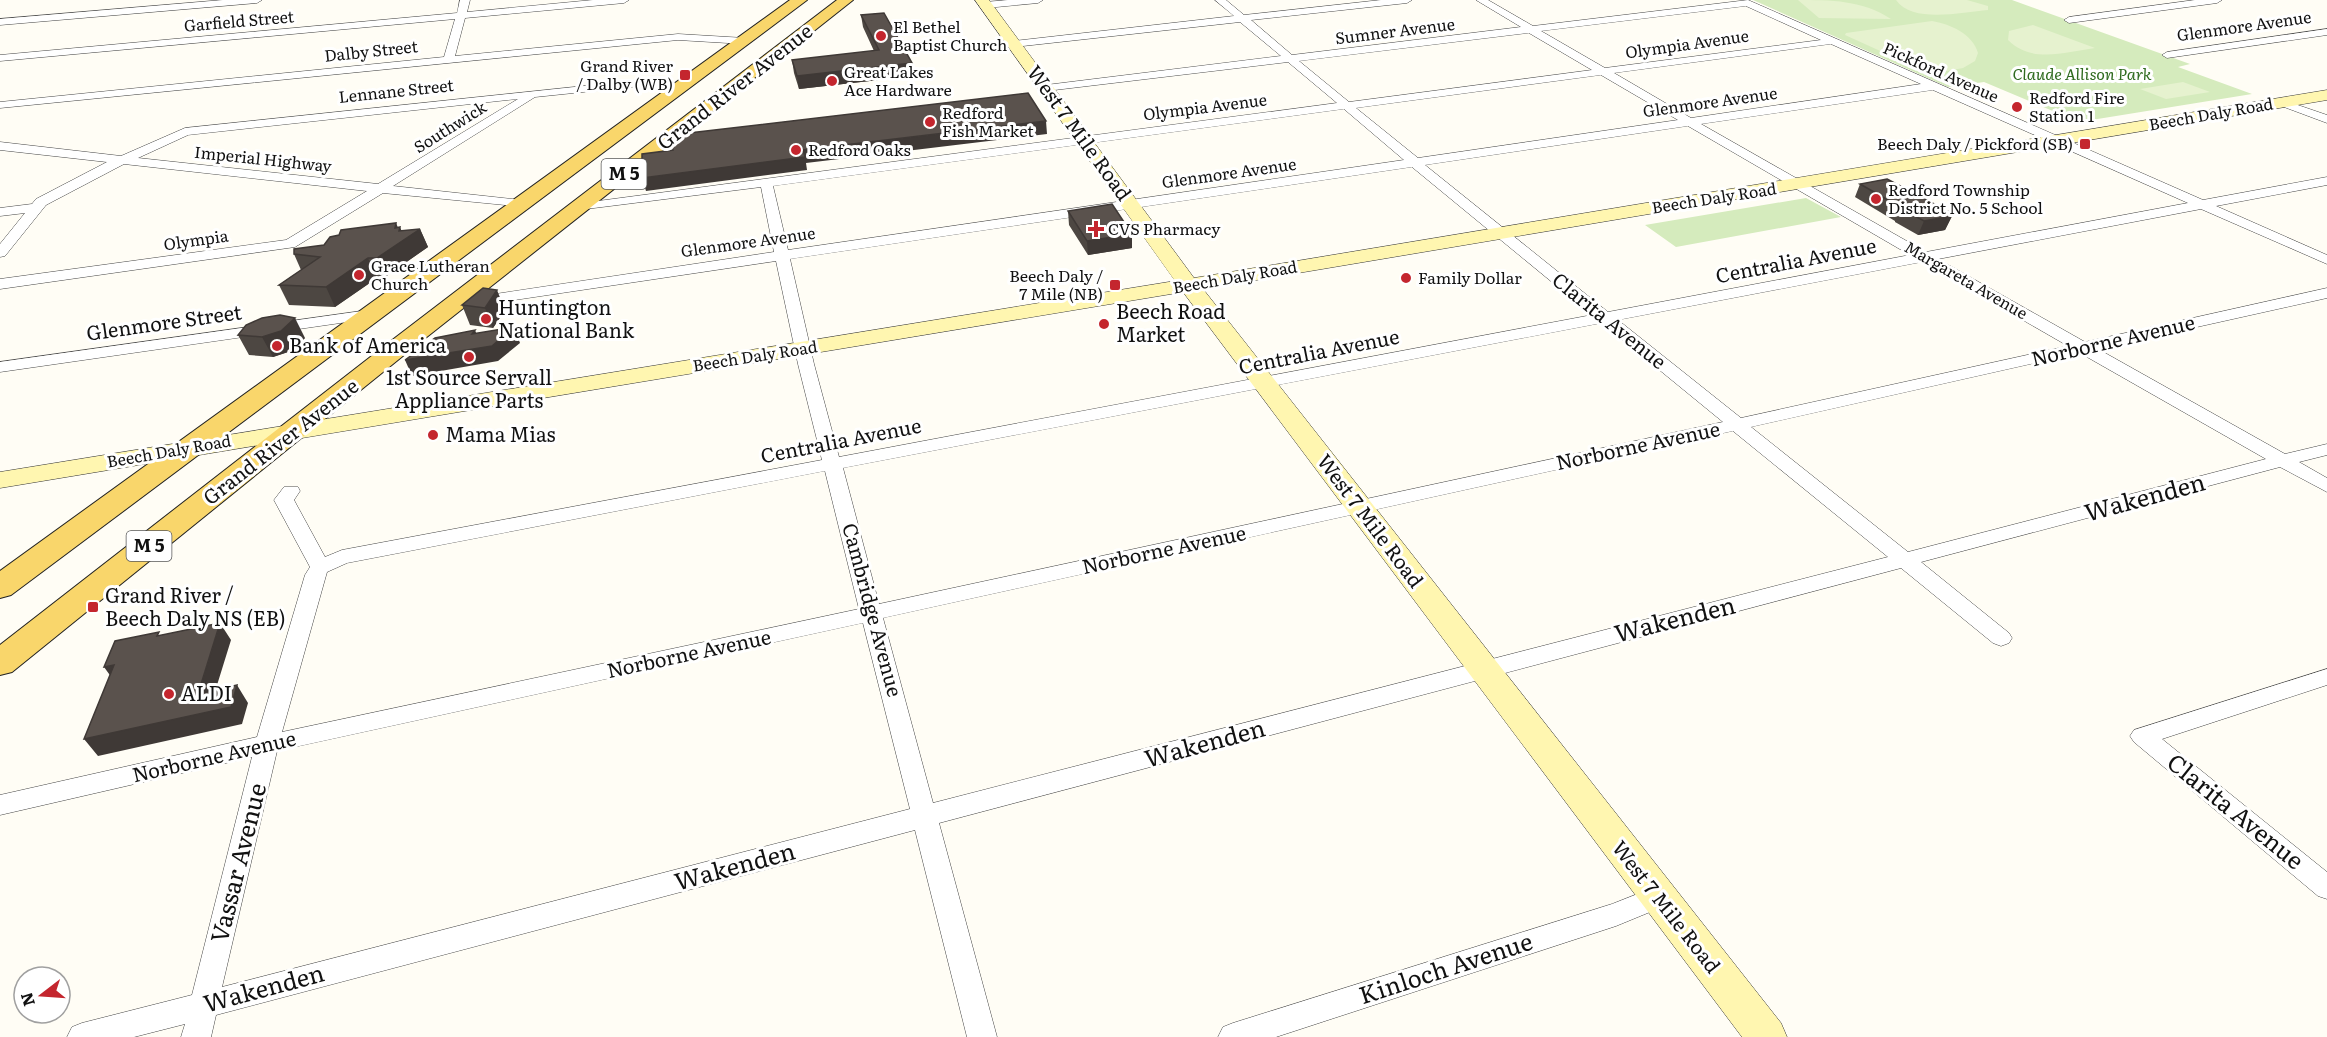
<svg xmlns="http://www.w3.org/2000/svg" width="2327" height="1037" viewBox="0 0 2327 1037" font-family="Literata,serif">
	<rect width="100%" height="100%" fill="#fffdf5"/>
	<!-- green -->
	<path fill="#d5ebbd" d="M1753,0H2012L2190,64L2178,67L2252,94L2079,122L1984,82L1948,87Z
		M1806,198L1841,217L1676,247L1645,225Z"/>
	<!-- pitch -->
	<path fill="#e6f2cf" d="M1798,0C1830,0 1863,0 1891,19L1819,18Z
		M1896,0H1967L1988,6V10C1962,12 1913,24 1896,0Z
		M1932,21C1950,24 1973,34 1978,53L1975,61L1963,68L1931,74L1845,35L1846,33Z
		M2033,25L2095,48C2065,52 2032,64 2008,40L2009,31Z
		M2183,82L2210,92L2166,99L2140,89Z"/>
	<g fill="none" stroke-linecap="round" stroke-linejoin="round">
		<!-- minor casing -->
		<g stroke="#444" stroke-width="1">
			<path id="minor" d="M223,0H262L257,3L0,25V19Z
				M460,0H470L467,12L593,0H629L624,3L465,18L455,56L678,34L745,38L750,41L745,44L678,40L0,108V102L444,57L455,19L0,61V55L457,13Z
				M1008,0H1043L1038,3L986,8L981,5L986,2Z
				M1215,0H1226L1244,15L1381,0H1412L1407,3L1251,20L1292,55L1521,27L1476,0H1488L1533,26L1748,0L2203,200L2327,177V185L2216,206L2327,255V264L2201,209L1938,259L2085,342L2327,288V298L2098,349L2285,454L2327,444V455L2299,462L2327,478V492L2280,467L1921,562L2009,633L2012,638L2009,643L2001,646L1993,643L1901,568L939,823L997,1037H967L915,830L216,1015L211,1037H181L185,1024L134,1037H67L72,1027L82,1023L192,995L252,757L0,815V795L257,737L305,575L310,567L274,500L284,487H298L300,491L294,500L325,557L342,550L822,460L798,364L776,261L474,306L469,304L466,301L469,298L774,252L761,187L578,210L576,207L578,204L583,203L1337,103L1288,62L1046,91L1040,88L1046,85L1281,56L1240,22L1014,47L1009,44L1014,41L1234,16ZM1746,6L1821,40L1605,68L1541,31ZM1529,33L1592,70L1349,102L1299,61ZM1831,44L1921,84L1691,118L1614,73ZM1601,75L1678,120L1418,158L1356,108ZM1933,90L2188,203L1926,252L1701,124ZM1344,109L1404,160L788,250L773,186ZM1688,126L1910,255L1608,312L1425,165ZM1412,167L1592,315L839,457L814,364L790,259ZM1922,262L2068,346L1741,418L1618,320ZM1602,323L1723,422L879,604L843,468ZM2080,353L2266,459L1908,552L1751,427ZM1733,431L1888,557L933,803L883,618ZM825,471L859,609L282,732L327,572L347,563ZM863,623L910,809L222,987L277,751Z
				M2195,0H2222L2217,3L2069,23L2064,20L2069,17Z
				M2327,29V35L2167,58L2162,55L2167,52Z
				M641,80L680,84L686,87L680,90L641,86L535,97L393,186L521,200L526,201L528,204L526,207L383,193L295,247L0,289V279L286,240L367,191L124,164L46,205L5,256L0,257V244L25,213L0,216V208L32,204L36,199L107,162L0,150V142L121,156L185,128ZM518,99L378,184L138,158L188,135Z
				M2280,99L2327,115V123L2276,104L2274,102Z
				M369,310L375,312L377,315L375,318L0,372V362Z
				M2327,669V685L2162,739L2327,872V899L2318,896L2134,742L2130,736L2134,730Z
				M1658,886L1667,889L1671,897L1667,905L1616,926L1276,1037H1218L1223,1027L1233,1023L1612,904Z"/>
		</g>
		<!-- secondary casing -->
		<g stroke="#333" stroke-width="1">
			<path id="secondary" d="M975,0H989L1194,278L2327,90V100L1203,289L1781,1023L1787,1037H1742L1183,292L0,488V472L1175,281Z"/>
		</g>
		<!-- primary casing -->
		<g stroke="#222" stroke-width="2">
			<path id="primary" d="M790,0H807L11,595L0,598V571Z
				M837,0H853L409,351L12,672L0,675V645L391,341Z"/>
		</g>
		<!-- minor -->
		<use href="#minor" fill="#fff" fill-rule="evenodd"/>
		<!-- secondary -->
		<use href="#secondary" fill="#fff6b0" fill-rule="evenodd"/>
		<!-- primary -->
		<use href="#primary" fill="#f9d66b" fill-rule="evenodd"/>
	</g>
	<!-- wall -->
	<path fill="#4d4742" d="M861,15L912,63L914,76L799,89L794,73L792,60L874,51L863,27Z
		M1860,184L1953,214L1945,230L1918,235L1895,222V221L1855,197Z
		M1068,211L1132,234V248L1088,255L1069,225Z
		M398,227L402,231L420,229L428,247L385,277L377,278L335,307L289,305L279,285L301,270L294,254L324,245Z
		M462,305L505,310L493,328L470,325Z
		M238,335L305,338L291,351L273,357L249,355Z"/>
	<!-- shaded-wall -->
	<path fill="#3f3936" d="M912,63L914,76L799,89L797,76Z
		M1046,121L1047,134L806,163L807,170L646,191L642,178L803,150Z
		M1953,214L1945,230L1918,235L1924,221Z
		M396,223L399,230L400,227L405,239L420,229L428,247L385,277L377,258L395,228Z
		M1132,234V248L1088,255L1087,241Z
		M368,258L377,278L335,307L326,287Z
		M497,290L505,310L493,328L485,308Z
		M295,318L305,338L291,351L273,357L262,337Z
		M514,327L520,343L498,361L412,376L405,360L472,334L475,330L481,346Z
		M220,623L231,640L209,711L198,694Z
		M114,665L117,685L104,667Z
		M237,685L248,703L242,724L98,756L84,739Z"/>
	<!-- building -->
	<path fill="#5a524d" stroke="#3f3936" stroke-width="1.5" d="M884,13L912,63L797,76L792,60L879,50L861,15Z
		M1028,93L1046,121L803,150L805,157L642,178V154L673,150L672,135Z
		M1887,179L1953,214L1948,215L1951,216L1924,221L1900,208H1902L1860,184Z
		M1112,204L1132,234L1087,241L1068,211Z
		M396,223L395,228L400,227L399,231L420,229L377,258H368L326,287L279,285L320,257L294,254V249L324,245L330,237L339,235L341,230Z
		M483,288L497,290L485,308L462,305Z
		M280,315L295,318L281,331L262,337L238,335L246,325L262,318Z
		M514,327L492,346L405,360L435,338L475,330L472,334Z
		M220,623L198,694L237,685L231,707L84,739L114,665L104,667L115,641L159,632L157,636Z"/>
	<!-- markers -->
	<g fill="#c4262e" stroke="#fff" stroke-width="2">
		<circle cx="881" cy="36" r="6"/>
		<rect x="679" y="69" width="12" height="12" rx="3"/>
		<circle cx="832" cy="81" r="6"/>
		<circle cx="2017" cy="107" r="6"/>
		<circle cx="930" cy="122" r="6"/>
		<rect x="2079" y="138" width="12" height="12" rx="3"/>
		<circle cx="796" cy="150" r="6"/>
		<circle cx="1876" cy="199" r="6"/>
		<path d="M1093 220h6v6h6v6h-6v6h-6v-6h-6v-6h6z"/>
		<circle cx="359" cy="275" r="6"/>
		<circle cx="1406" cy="278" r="6"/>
		<rect x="1109" y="279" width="12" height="12" rx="3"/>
		<circle cx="486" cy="319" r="6"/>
		<circle cx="1104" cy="324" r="6"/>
		<circle cx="277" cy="346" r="6"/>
		<circle cx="469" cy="357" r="6"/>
		<circle cx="433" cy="435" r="6"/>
		<rect x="87" y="601" width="12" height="12" rx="3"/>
		<circle cx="169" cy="694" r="6"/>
	</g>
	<g text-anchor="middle" stroke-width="6" stroke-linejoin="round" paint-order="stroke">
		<!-- far-street labels -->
		<g font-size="16" fill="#111" stroke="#fff">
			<text transform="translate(239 21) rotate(-5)" y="6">Garfield Street</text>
			<text transform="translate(2244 26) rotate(-8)" y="6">Glenmore Avenue</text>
			<text transform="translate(1395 31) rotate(-7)" y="6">Sumner Avenue</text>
			<text transform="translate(1687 44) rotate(-8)" y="6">Olympia Avenue</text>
			<text transform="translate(371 51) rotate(-6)" y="6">Dalby Street</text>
			<text transform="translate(1941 72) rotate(24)" y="6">Pickford Avenue</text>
			<text transform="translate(396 91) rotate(-6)" y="6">Lennane Street</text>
			<text transform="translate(1710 102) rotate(-8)" y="6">Glenmore Avenue</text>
			<text transform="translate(1205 107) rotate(-7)" y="6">Olympia Avenue</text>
			<text transform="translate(2211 114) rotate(-10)" y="6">Beech Daly Road</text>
			<text transform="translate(450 127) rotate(-32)" y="6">Southwick</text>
			<text transform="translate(263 159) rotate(6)" y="6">Imperial Highway</text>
			<text transform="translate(1229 173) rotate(-8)" y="6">Glenmore Avenue</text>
			<text transform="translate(1714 198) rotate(-9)" y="6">Beech Daly Road</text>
			<text transform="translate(196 240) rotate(-8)" y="6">Olympia</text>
			<text transform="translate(748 242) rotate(-8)" y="6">Glenmore Avenue</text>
			<text transform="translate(1235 277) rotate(-10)" y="6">Beech Daly Road</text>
			<text transform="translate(1966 280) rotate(30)" y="6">Margareta Avenue</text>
			<text transform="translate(755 356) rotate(-9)" y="6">Beech Daly Road</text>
			<text transform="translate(169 451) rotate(-10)" y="6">Beech Daly Road</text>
		</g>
		<!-- far-poi labels -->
		<g font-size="16" fill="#111" stroke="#fff" text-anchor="start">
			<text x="893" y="33">El Bethel<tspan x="893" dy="18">Baptist Church</tspan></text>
			<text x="673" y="72" text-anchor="end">Grand River<tspan x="673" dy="18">/ Dalby (WB)</tspan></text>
			<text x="844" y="78">Great Lakes<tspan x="844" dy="18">Ace Hardware</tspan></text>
			<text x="2029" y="104">Redford Fire<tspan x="2029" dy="18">Station 1</tspan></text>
			<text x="942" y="119">Redford<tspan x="942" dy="18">Fish Market</tspan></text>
			<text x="2073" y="150" text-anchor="end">Beech Daly / Pickford (SB)</text>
			<text x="808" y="156">Redford Oaks</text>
			<text x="1888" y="196">Redford Township<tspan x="1888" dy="18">District No. 5 School</tspan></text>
			<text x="1108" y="235">CVS Pharmacy</text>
			<text x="371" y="272">Grace Lutheran<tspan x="371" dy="18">Church</tspan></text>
			<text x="1103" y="282" text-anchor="end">Beech Daly /<tspan x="1103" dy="18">7 Mile (NB)</tspan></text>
			<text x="1418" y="284">Family Dollar</text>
		</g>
		<!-- far-park labels -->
		<g font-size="16" font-style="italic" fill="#2f6b1f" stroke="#fff">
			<text x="2082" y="80">Claude Allison Park</text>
		</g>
		<!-- shield labels -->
		<g fill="#fff" stroke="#585858" stroke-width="1.5">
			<rect x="601.5" y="159" width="45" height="30" rx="4.5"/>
			<rect x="126.5" y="531" width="45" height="30" rx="4.5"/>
		</g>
		<g font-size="18" font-weight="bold" fill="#111">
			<text x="624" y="180">M 5</text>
			<text x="149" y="552">M 5</text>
		</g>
		<!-- street labels -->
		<g font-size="20" fill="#111" stroke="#fff">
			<text transform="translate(735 87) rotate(-38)" y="7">Grand River Avenue</text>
			<text transform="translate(1079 133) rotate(54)" y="7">West 7 Mile Road</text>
			<text transform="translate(1796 261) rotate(-11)" y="7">Centralia Avenue</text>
			<text transform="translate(1609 321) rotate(39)" y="7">Clarita Avenue</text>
			<text transform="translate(164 323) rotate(-8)" y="7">Glenmore Street</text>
			<text transform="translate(2113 341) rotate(-13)" y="7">Norborne Avenue</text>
			<text transform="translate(1319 352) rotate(-11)" y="7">Centralia Avenue</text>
			<text transform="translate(841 441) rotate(-11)" y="7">Centralia Avenue</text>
			<text transform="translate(281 442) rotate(-38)" y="7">Grand River Avenue</text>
			<text transform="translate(1638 446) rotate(-12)" y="7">Norborne Avenue</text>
			<text transform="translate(1370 521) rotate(53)" y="7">West 7 Mile Road</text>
			<text transform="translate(1164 550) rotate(-12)" y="7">Norborne Avenue</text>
			<text transform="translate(872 610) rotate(75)" y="7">Cambridge Avenue</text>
			<text transform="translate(689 654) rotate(-12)" y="7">Norborne Avenue</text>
			<text transform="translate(214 757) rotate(-13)" y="7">Norborne Avenue</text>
			<text transform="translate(1666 907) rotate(52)" y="7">West 7 Mile Road</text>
		</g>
		<!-- poi labels -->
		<g font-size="20" fill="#111" stroke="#fff" text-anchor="start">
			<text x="498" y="315">Huntington<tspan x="498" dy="23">National Bank</tspan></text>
			<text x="1116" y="319">Beech Road<tspan x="1116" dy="23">Market</tspan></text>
			<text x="289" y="353">Bank of America</text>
			<text x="469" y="385" text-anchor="middle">1st Source Servall<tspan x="469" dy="23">Appliance Parts</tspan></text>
			<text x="445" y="442">Mama Mias</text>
			<text x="105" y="603">Grand River /<tspan x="105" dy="23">Beech Daly NS (EB)</tspan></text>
			<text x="181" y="701">ALDI</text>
		</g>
		<!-- near-street labels -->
		<g font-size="24" fill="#111" stroke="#fff">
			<text transform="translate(2145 498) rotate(-15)" y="8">Wakenden</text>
			<text transform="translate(1675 620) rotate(-14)" y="8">Wakenden</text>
			<text transform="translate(1205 744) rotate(-15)" y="8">Wakenden</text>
			<text transform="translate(2235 812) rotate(39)" y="8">Clarita Avenue</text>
			<text transform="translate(239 863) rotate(-76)" y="8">Vassar Avenue</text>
			<text transform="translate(735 867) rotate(-15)" y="8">Wakenden</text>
			<text transform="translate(1446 969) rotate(-18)" y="8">Kinloch Avenue</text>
			<text transform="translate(264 989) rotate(-15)" y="8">Wakenden</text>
		</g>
	</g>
	<!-- north arrow -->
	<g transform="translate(42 995) rotate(253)"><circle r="28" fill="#ffffff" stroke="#a0a0a0" stroke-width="1.5"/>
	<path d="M0-4.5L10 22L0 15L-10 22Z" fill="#c4262e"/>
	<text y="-9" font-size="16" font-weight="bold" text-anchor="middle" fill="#111111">N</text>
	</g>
</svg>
